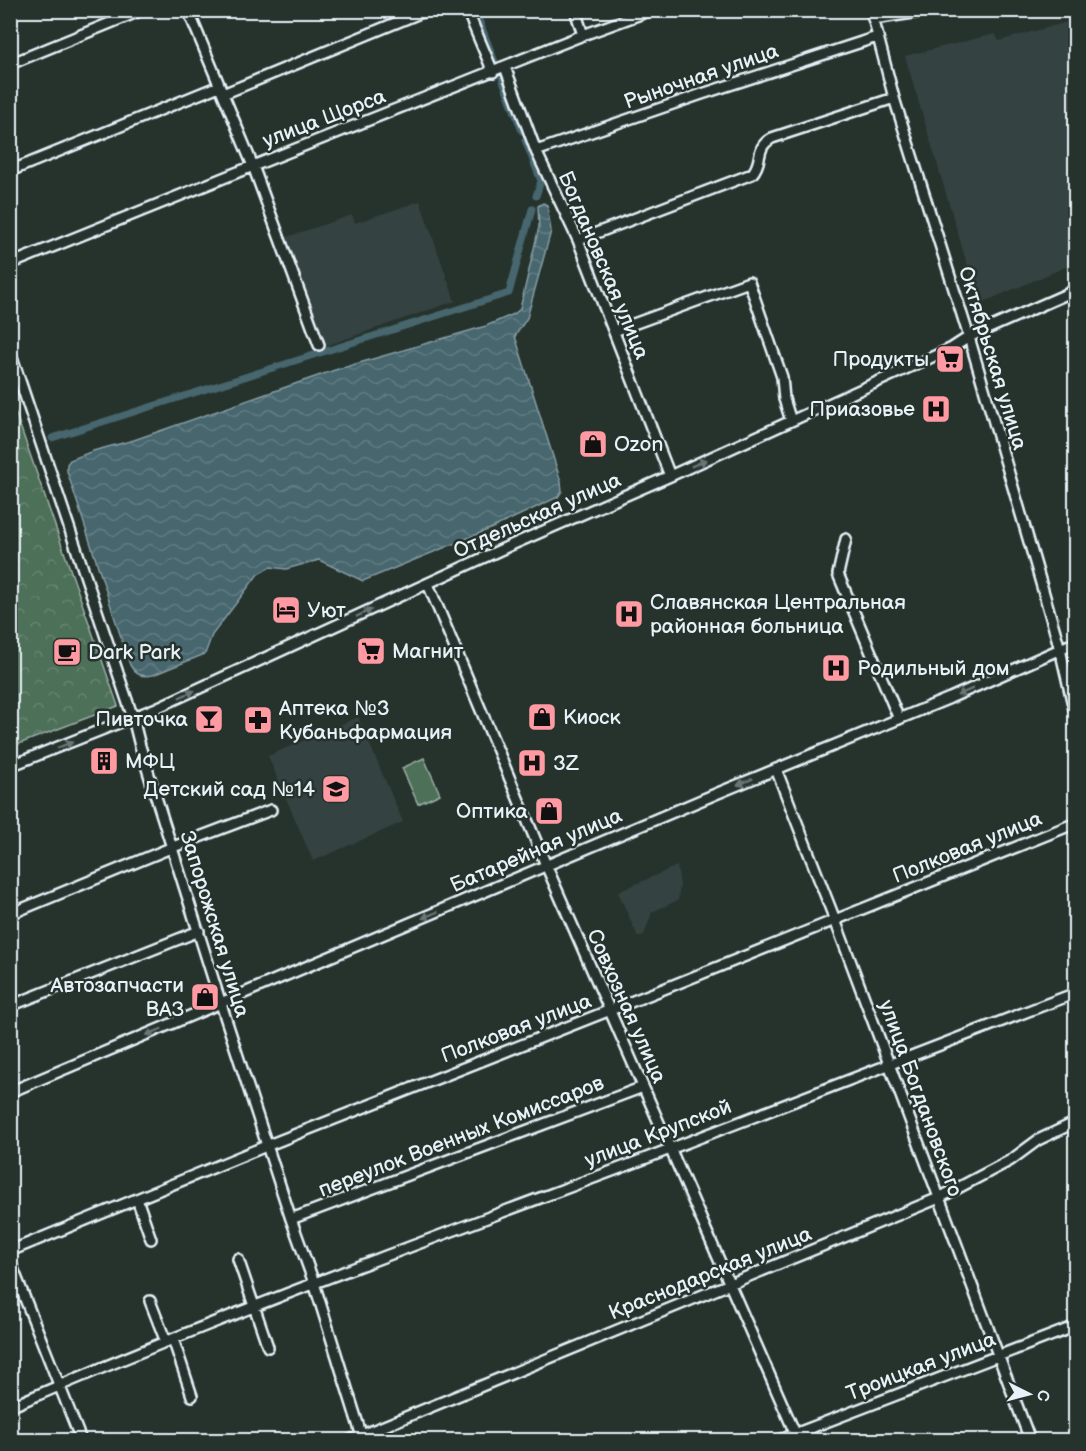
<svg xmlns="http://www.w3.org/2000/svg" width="1086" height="1451" viewBox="0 0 1086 1451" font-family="'Balsamiq Sans',sans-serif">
	<defs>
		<pattern id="park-crowns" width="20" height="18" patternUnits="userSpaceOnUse" patternTransform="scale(1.5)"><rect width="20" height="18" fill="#4e6f59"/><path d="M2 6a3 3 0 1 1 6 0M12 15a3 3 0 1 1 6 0" fill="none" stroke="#688472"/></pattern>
		<pattern id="water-waves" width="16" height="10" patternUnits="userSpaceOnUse" patternTransform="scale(1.5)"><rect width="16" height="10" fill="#47666e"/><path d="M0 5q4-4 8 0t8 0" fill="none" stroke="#627c83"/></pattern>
	</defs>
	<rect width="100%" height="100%" fill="#26332d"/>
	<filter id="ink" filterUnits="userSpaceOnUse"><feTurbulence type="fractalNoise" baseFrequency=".0167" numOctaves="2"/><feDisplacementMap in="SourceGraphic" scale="12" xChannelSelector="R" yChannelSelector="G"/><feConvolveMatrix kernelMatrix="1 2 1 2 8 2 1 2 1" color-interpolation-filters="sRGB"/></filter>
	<g filter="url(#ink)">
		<!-- built -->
		<path fill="#364242" d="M1075,20V263L979,304L905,56L995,34L999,41Z
			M420,201L455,301L325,346L287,237L352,215L355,223Z
			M358,717L403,822L313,861L268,756Z
			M677,866L680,885L678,900L652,912L644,935L638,937L618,892Z"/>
		<!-- park -->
		<path fill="url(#park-crowns)" stroke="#9bb0a8" stroke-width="1.5" d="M10,397L118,706L11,747H10Z"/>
		<!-- pitch -->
		<path fill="#4e6f59" stroke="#9bb0a8" stroke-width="1.5" d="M424,758L440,794L418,804L402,768Z"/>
		<!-- water -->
		<path fill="url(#water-waves)" stroke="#879ea5" stroke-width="1.5" d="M543,203L547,205L551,231L527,318L515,336L561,482L562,491L558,497L490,529L363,581L319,560L286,569L270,567L258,574L212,635L205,654L153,675C141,677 136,675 130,665L67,471V464L70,460L93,451L134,440L335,370L486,326L514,314L520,309L539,227L538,206Z"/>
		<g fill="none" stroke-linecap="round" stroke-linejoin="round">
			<!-- canal -->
			<path stroke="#47666e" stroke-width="7" d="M475,10L495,62
				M502,78L522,131
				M525,140L541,181L536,196
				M52,438L509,293L532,209"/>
			<!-- minor casing -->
			<g stroke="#e8f1f8" stroke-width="14">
				<path id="minor" d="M188,10L253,166L319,345
					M467,10L493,72
					M575,10L583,35
					M871,10L894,98L969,337L1032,552L1060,649L1076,718
					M873,19L933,10
					M10,64L142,10
					M505,67L536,151L578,240L670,476
					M223,94L427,10
					M536,151L702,94L877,37
					M10,171L219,86
					M578,240L752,174C764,161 754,148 772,138L894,98
					M10,264L253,166L583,35L652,10
					M614,331L749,282L782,377L784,399L791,421
					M10,351L133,718L140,746L221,1004L291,1219L314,1283L363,1440
					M846,539L838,574L899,719
					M428,584L546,865L798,1440
					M10,766L154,709L509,546L670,476L952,348L969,337L1076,290
					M776,769L835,920L1030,1440
					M10,914L173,847L271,810
					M10,1006L199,931
					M10,1092L718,793L950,698L1076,642
					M137,1199L151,1239
					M291,1219L643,1087
					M10,1251L266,1146L661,990L1076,823
					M238,1259L268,1347
					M10,1261L81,1440
					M150,1301L166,1342
					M173,1339L192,1396
					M10,1407C214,1318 423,1242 631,1164C779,1108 927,1049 1076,993
					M350,1440L939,1198L1011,1160L1038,1140L1076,1122
					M779,1440L1076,1326"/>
			</g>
			<!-- minor -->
			<use href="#minor" stroke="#26332d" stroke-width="9"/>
		</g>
		<!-- one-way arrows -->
		<defs><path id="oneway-solid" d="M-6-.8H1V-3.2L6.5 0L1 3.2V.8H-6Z" transform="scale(1.5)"/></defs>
		<g fill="#6a7674">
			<use href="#oneway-solid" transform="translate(699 463) rotate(-24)"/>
			<use href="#oneway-solid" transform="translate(364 613) rotate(-25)"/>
			<use href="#oneway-solid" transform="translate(965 692) rotate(156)"/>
			<use href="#oneway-solid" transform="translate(187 694) rotate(-24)"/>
			<use href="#oneway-solid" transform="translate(65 745) rotate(-21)"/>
			<use href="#oneway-solid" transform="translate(745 782) rotate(157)"/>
			<use href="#oneway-solid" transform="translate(430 915) rotate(157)"/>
			<use href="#oneway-solid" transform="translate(154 1032) rotate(157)"/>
		</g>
	</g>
	<!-- icons -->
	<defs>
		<g id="supermarket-square" transform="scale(1.5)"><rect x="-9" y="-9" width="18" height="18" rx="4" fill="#ff9aa2" stroke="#26332d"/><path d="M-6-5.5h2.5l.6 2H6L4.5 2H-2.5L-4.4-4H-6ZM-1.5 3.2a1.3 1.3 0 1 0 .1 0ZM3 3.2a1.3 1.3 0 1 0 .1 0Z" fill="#111"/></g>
		<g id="hospital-square" transform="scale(1.5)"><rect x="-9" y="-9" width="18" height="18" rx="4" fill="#ff9aa2" stroke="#26332d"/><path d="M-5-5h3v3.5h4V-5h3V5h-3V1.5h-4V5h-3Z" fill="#111"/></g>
		<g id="shop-square" transform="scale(1.5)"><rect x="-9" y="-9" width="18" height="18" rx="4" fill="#ff9aa2" stroke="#26332d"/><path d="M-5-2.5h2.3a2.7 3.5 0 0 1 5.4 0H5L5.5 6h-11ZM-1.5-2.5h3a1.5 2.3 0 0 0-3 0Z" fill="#111"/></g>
		<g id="hotel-square" transform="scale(1.5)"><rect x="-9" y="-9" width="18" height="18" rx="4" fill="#ff9aa2" stroke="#26332d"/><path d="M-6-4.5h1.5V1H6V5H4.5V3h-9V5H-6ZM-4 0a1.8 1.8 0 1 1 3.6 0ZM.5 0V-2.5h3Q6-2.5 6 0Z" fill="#111"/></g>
		<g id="cafe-square" transform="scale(1.5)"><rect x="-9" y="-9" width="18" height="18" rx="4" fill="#ff9aa2" stroke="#26332d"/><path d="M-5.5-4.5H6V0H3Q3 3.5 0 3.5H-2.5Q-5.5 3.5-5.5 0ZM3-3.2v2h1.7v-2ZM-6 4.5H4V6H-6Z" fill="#111"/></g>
		<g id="bar-square" transform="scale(1.5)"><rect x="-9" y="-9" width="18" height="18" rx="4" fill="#ff9aa2" stroke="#26332d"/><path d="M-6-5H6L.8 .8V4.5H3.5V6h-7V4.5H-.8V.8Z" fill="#111"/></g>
		<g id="pharmacy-square" transform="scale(1.5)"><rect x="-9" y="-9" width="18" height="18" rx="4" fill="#ff9aa2" stroke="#26332d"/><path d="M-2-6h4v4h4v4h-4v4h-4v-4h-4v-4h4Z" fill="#111"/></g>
		<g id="building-square" transform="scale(1.5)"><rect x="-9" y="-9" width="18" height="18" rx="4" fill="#ff9aa2" stroke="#26332d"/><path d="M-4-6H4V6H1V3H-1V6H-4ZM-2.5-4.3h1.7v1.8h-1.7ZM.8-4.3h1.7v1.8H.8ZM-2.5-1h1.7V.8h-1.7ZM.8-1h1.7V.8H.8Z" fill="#111"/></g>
		<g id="school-square" transform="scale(1.5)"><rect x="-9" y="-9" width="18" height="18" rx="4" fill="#ff9aa2" stroke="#26332d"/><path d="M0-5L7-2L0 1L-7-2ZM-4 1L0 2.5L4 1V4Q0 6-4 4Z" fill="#111"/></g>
	</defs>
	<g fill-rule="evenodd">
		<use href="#supermarket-square" x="950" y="359"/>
		<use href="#hospital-square" x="936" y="409"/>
		<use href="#shop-square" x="593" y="444"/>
		<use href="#hotel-square" x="286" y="610"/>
		<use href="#hospital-square" x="629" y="614"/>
		<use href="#supermarket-square" x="371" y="651"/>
		<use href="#cafe-square" x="67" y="652"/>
		<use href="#hospital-square" x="836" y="668"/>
		<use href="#shop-square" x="542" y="717"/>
		<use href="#bar-square" x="209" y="719"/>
		<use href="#pharmacy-square" x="258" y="720"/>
		<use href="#building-square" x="104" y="761"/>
		<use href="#hospital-square" x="532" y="763"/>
		<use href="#school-square" x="336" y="789"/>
		<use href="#shop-square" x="549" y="811"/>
		<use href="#shop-square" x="205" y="997"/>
	</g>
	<g text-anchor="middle" stroke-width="5" stroke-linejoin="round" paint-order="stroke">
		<!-- street labels -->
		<g font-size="21" fill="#e8f1f8" stroke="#26332d">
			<text transform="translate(701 76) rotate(-19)" y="7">Рыночная улица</text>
			<text transform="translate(324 118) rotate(-21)" y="7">улица Щорса</text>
			<text transform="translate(604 265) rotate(67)" y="7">Богдановская улица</text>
			<text transform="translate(993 358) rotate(73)" y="7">Октябрьская улица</text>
			<text transform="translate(537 515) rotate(-24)" y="7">Отдельская улица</text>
			<text transform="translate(967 847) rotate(-22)" y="7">Полковая улица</text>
			<text transform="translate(536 850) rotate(-23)" y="7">Батарейная улица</text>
			<text transform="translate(215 924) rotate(73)" y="7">Запорожская улица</text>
			<text transform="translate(627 1006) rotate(66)" y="7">Совхозная улица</text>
			<text transform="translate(516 1028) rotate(-21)" y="7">Полковая улица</text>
			<text transform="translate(921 1098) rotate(70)" y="7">улица Богдановского</text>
			<text transform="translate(658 1133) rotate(-21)" y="7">улица Крупской</text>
			<text transform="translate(461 1136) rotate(-21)" y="7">переулок Военных Комиссаров</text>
			<text transform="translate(710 1273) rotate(-22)" y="7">Краснодарская улица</text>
			<text transform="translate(921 1366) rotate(-21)" y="7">Троицкая улица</text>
		</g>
		<!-- poi labels -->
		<g font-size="21" fill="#e8f1f8" stroke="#26332d" text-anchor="start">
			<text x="929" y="366" text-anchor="end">Продукты</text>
			<text x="915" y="416" text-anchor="end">Приазовье</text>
			<text x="614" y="451">Ozon</text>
			<text x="650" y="609">Славянская Центральная<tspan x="650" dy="24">районная больница</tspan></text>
			<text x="307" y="617">Уют</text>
			<text x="392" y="658">Магнит</text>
			<text x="88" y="659">Dark Park</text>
			<text x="857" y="675">Родильный дом</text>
			<text x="279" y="715">Аптека №3<tspan x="279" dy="24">Кубаньфармация</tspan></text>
			<text x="563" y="724">Киоск</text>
			<text x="188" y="726" text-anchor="end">Пивточка</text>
			<text x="125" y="768">МФЦ</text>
			<text x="553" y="770">3Z</text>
			<text x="315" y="796" text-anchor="end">Детский сад №14</text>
			<text x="528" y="818" text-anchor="end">Оптика</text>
			<text x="184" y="992" text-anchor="end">Автозапчасти<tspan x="184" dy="24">ВАЗ</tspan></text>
		</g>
	</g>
	<!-- margin -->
	<rect width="1086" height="1451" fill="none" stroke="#26332d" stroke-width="36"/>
	<rect x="18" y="18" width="1050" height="1415" fill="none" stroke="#e8f1f8" stroke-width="2" filter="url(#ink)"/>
	<!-- north arrow -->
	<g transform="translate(1029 1394) rotate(96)" stroke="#26332d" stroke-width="4.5" paint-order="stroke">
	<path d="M0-4.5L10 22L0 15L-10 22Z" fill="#e8f1f8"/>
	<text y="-9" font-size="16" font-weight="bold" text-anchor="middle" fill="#e8f1f8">С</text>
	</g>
</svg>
